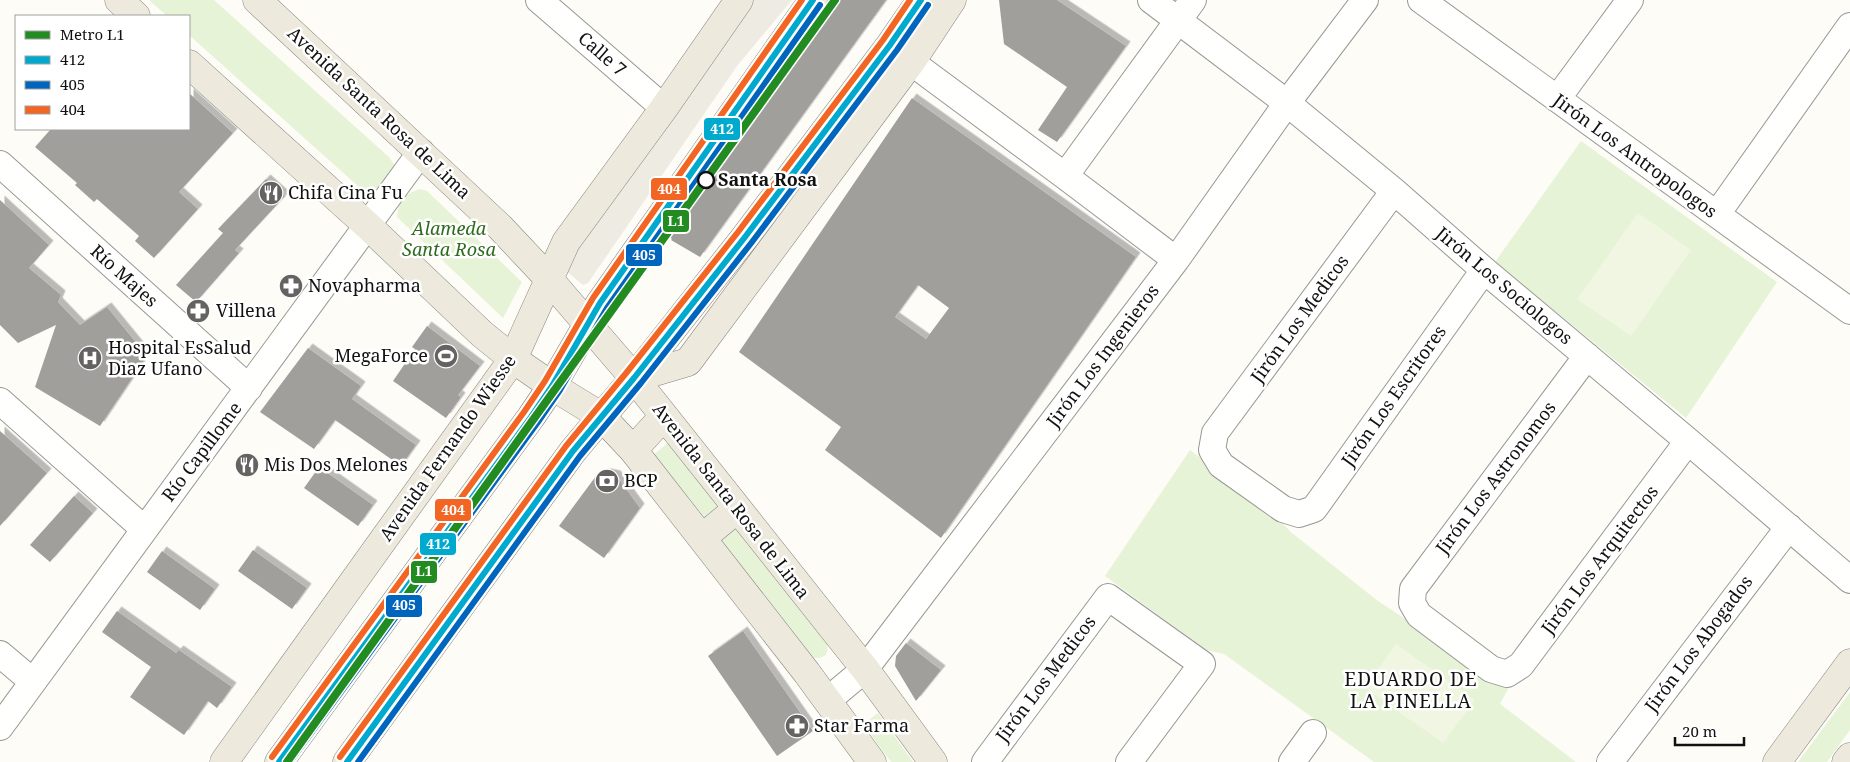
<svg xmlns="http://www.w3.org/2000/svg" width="1850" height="762" viewBox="0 0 1850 762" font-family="'Noto Serif',serif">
	<defs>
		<filter id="shadow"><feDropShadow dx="4.5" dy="-4.5" stdDeviation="0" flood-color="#0004"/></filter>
	</defs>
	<rect width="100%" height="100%" fill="#fdfcf7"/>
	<!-- green -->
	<path fill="#e7f3d7" d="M149,0H214L389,157L395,166L381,187L371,191L359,187L189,35V16H167Z
		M1581,141L1777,282L1686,418L1495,262Z
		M420,189L427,191L522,282L503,318L397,217C399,200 404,194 420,189Z
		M668,443L770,567L826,641C830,652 826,659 814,658L653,455Z
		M1190,450L1273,514L1292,533L1378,601L1509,687L1500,704L1576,762H1374L1224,654L1206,650L1105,576Z
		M1850,692V730L1827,762H1798Z
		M878,713L913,762H891L863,724Z"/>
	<!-- pitch -->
	<path fill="#f0f6e1" d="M1638,213L1691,250L1631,336L1577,299Z
		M1396,644L1475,700L1443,743L1365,688Z"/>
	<!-- plaza -->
	<path fill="#edebe2" d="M753,0H792L737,66L588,283L583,285L565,270L568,262Z"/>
	<!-- building -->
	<path fill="#a19f9c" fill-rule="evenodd" filter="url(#shadow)" d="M828,0H886L700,257L671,240L672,239L667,235L826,9Z
		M999,0H1057L1126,46L1057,142L1038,130L1067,87L1004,44Z
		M189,93L233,133L179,192L198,209L154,258L135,241L139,236L97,199L94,202L75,185L77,183L35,147L51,129H189Z
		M912,98L1136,257L941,538L825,450L841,427L739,352ZM918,285L949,308L926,339L895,317Z
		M266,179L285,196L235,250L239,253L196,302L176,285L223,233L218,229Z
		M0,200L49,245L29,268L61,295L58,302L80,325L107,307L147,356L100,426L35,387L56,325L18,343L0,325Z
		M427,326L480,366L458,395L461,397L446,418L393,381L415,349L412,347Z
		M308,348L361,386L352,399L416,445L401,466L335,420L314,449L260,412Z
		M0,431L47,473L0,526Z
		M319,467L373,505L358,526L304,488Z
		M607,473L616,475L640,508L604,558L559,526L596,476Z
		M74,496L93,513L50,562L30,545Z
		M253,550L307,588L292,609L238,571Z
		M162,551L215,589L200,610L147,572Z
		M117,611L176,653L179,650L232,687L217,708L208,701L184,735L130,697L151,667L102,632Z
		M743,631L813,731L777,756L708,656Z
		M906,643L941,670L916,701L895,666L896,656Z"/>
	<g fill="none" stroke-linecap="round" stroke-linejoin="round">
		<!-- minor casing -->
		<g stroke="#979795" stroke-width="28">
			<path id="minor" d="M539,0L664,108
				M1151,0L1287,103L1394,191L1484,270L1688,441L1850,580
				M1421,0L1850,311
				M911,62L1065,176L1176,260
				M1557,99L1630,0
				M0,164L249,388
				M1065,176L1193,0
				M1394,191L1215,433L1212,450L1221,465L1283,509L1299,514L1314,509L1484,270
				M1717,214L1850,26
				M1587,356L1413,589L1412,603L1419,615L1491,669L1507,674L1521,665L1688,441
				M0,401L144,529
				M0,654L32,681
				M828,700L865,669L1176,260L1287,103L1365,0
				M0,727L421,152
				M985,762L1108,597L1202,664L1129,762
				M1292,762L1313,733
				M1610,762L1789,527"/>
		</g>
		<!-- major casing -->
		<g stroke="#858482" stroke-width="29">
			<path id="major" d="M119,0L136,16
				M257,0L500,227L548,278L634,378L865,669L933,762
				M189,64L367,225L482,334L513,359L552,386L601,416L633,450L807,673L872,762
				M634,378L688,362L911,62L952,0
				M633,450L664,416
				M702,538L737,509
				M224,762L513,359L566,242L664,108L739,0
				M279,762L531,417L552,386L600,303L813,0
				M347,762L573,451L634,378L745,237L890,45L921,0
				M1777,762L1850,663
				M1846,762L1850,757"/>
		</g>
		<!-- minor -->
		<use href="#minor" stroke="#fffffe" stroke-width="26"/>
		<!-- major -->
		<use href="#major" stroke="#ede9dc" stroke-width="28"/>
		<!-- bus-1 casing -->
		<g stroke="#fff" stroke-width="10">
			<path id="bus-1" d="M279,762L531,417L552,386L600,303L813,0
				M347,762L573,451L634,378L745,237L890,45L921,0"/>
		</g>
		<!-- bus-2 casing -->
		<g stroke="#fff" stroke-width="10">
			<path id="bus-2" d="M290,762L538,422L560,390L607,308L820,5
				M358,762L580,456L641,383L752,242L897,50L928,5"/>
		</g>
		<!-- bus-3 casing -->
		<g stroke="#fff" stroke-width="10">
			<path id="bus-3" d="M272,757L524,412L545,381L593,298L802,0
				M340,757L566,446L627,372L738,232L883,40L910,0"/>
		</g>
		<!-- bus-1 -->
		<use href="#bus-1" stroke="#00a9ce" stroke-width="6"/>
		<!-- bus-2 -->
		<use href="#bus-2" stroke="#0065bd" stroke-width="6"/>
		<!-- bus-3 -->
		<use href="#bus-3" stroke="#f26522" stroke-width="6"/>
		<!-- metro-1 casing -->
		<g stroke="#fff" stroke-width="11">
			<path id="metro-1" d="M287,762L835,0"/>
		</g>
		<!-- metro-1 -->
		<use href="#metro-1" stroke="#228b22" stroke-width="8"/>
	</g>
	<!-- icons -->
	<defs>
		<g id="restaurant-disc" transform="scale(1.25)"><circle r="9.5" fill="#646362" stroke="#fff"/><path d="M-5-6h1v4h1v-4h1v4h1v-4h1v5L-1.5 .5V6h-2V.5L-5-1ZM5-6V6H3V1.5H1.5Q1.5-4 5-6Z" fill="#fff"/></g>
		<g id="pharmacy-disc" transform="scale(1.25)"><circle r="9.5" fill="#646362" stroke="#fff"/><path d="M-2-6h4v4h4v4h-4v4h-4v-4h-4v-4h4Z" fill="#fff"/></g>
		<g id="stadium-disc" transform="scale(1.25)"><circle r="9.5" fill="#646362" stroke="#fff"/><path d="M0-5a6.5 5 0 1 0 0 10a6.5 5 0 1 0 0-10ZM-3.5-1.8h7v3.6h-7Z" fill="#fff"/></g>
		<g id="hospital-disc" transform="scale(1.25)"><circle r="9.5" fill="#646362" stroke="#fff"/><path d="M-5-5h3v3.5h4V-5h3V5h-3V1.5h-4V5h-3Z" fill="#fff"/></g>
		<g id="bank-disc" transform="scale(1.25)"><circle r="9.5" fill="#646362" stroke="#fff"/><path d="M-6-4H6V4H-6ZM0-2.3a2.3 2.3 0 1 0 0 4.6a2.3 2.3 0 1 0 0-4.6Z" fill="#fff"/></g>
	</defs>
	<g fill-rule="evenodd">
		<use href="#restaurant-disc" x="271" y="193"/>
		<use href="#pharmacy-disc" x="291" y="286"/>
		<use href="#pharmacy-disc" x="198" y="311"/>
		<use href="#stadium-disc" x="446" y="356"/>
		<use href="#hospital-disc" x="90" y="358"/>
		<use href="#restaurant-disc" x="247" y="465"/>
		<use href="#bank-disc" x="607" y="481"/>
		<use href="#pharmacy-disc" x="797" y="726"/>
	</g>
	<!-- markers -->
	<circle fill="#fff" stroke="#111" stroke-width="2.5" cx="706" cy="180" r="8"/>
	<g text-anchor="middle" stroke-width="5" stroke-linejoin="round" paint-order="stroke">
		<!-- street labels -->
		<g font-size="18" fill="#111" stroke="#fff">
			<text transform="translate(602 54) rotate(41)" y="6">Calle 7</text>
			<text transform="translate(379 113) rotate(43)" y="6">Avenida Santa Rosa de Lima</text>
			<text transform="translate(1635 156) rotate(36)" y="6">Jirón Los Antropologos</text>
			<text transform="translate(124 276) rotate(42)" y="6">Río Majes</text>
			<text transform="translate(1504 286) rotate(40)" y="6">Jirón Los Sociologos</text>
			<text transform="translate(1300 319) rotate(-54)" y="6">Jirón Los Medicos</text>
			<text transform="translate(1103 356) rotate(-53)" y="6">Jirón Los Ingenieros</text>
			<text transform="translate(1394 396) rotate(-55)" y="6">Jirón Los Escritores</text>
			<text transform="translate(448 448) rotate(-55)" y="6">Avenida Fernando Wiesse</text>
			<text transform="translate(202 452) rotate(-53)" y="6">Río Capillome</text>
			<text transform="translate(1496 478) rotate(-53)" y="6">Jirón Los Astronomos</text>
			<text transform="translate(731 501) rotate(52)" y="6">Avenida Santa Rosa de Lima</text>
			<text transform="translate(1600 560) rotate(-53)" y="6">Jirón Los Arquitectos</text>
			<text transform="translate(1699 644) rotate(-53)" y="6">Jirón Los Abogados</text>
			<text transform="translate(1046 679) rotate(-53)" y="6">Jirón Los Medicos</text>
		</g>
		<!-- stop labels -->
		<g font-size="18" font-weight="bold" fill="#111" stroke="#fff" text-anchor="start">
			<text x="718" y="186">Santa Rosa</text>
		</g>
		<!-- poi labels -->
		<g font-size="18" fill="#111" stroke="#fff" text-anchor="start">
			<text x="288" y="199">Chifa Cina Fu</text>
			<text x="308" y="292">Novapharma</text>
			<text x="216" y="317">Villena</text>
			<text x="108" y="354">Hospital EsSalud<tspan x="108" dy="21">Diaz Ufano</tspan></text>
			<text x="428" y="362" text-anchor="end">MegaForce</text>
			<text x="264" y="471">Mis Dos Melones</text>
			<text x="624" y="487">BCP</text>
			<text x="814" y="732">Star Farma</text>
		</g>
		<!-- park labels -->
		<g font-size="18" font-style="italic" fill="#2f6b1f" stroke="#fff">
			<text x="449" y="235">Alameda<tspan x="449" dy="21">Santa Rosa</tspan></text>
		</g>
		<!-- neighbourhood labels -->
		<g font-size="19" letter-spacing="1" fill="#111" stroke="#fff">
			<text x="1411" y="686">EDUARDO DE<tspan x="1411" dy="22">LA PINELLA</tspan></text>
		</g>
	</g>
	<g stroke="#fff" stroke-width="2">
		<rect x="703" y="117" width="38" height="24" rx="5" fill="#00a9ce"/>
		<rect x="650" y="177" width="38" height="24" rx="5" fill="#f26522"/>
		<rect x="662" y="209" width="28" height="24" rx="5" fill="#228b22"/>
		<rect x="625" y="243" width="38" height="24" rx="5" fill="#0065bd"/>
		<rect x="434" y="498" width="38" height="24" rx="5" fill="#f26522"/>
		<rect x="419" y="532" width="38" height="24" rx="5" fill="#00a9ce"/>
		<rect x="410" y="560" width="28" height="24" rx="5" fill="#228b22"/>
		<rect x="385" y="594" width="38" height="24" rx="5" fill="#0065bd"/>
	</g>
	<g font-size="14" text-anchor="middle" font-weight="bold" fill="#fff">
		<text x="722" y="134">412</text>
		<text x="669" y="194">404</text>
		<text x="676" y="226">L1</text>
		<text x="644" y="260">405</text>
		<text x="453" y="515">404</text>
		<text x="438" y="549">412</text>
		<text x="424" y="576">L1</text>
		<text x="404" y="610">405</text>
	</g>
	<!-- legend -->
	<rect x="15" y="15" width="175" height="115" fill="#ffffff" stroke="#a0a0a0"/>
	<rect x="25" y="31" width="25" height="8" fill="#228b22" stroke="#a0a0a0"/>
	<text x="60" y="40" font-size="15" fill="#111111">Metro L1</text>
	<rect x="25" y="56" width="25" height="8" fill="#00a9ce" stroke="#a0a0a0"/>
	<text x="60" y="65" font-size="15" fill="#111111">412</text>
	<rect x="25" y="81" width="25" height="8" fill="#0065bd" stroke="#a0a0a0"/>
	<text x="60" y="90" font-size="15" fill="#111111">405</text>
	<rect x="25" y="106" width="25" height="8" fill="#f26522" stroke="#a0a0a0"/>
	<text x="60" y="115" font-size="15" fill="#111111">404</text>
	<!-- scale -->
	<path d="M1675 737v8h69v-8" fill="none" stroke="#111111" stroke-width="2.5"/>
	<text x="1682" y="737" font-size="15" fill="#111111" stroke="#ffffff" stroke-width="4" paint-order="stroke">20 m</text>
</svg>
